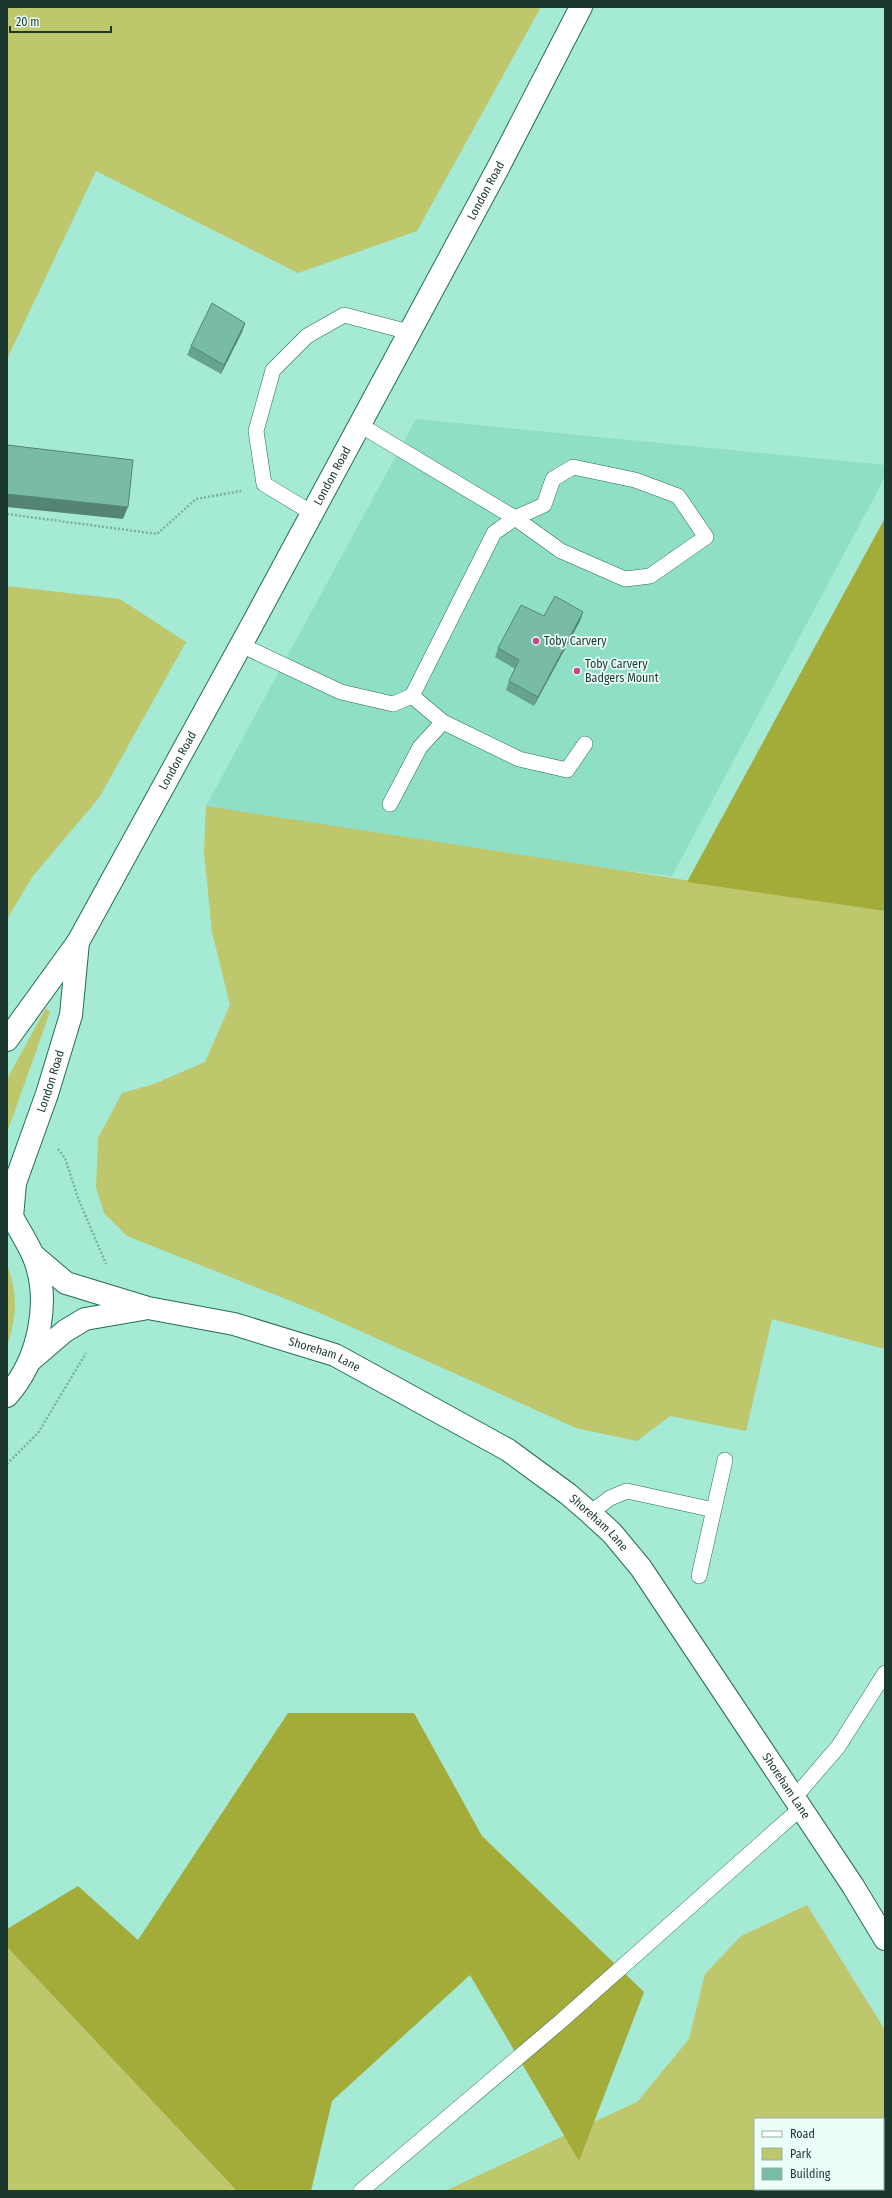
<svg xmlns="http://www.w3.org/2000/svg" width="892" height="2198" viewBox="0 0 892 2198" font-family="'Fira Sans Condensed',sans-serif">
	<rect width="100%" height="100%" fill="#a4ead4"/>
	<!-- built -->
	<path fill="#8fdfc7" d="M416,419L885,465V477L672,876L413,845L206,806Z"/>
	<!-- green -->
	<path fill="#bfc76c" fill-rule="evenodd" d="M7,7H541L417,231L298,273L96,171L7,359Z
		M7,586L120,599L186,642L99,798L33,876L7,919Z
		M206,806L885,911V1349L772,1319L746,1431L670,1416L637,1441L576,1428L311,1309L127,1236L104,1213L96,1187L98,1138L122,1093L154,1084L205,1062L230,1005L212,932L204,852Z
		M46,1008L50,1012L7,1133V1079Z
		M7,1264C18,1296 17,1315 7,1347Z
		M807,1905L885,2030V2191H445L637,2102L689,2039L705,1974L741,1936ZM755,2119H883V2189H755Z
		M7,1947L237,2191H7Z"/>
	<!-- forest -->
	<path fill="#a3ab39" d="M885,518V911L687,882Z
		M288,1713H414L482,1836L644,1992L579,2161L470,1975L332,2101L311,2191H237L7,1947V1929L78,1886L138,1940Z"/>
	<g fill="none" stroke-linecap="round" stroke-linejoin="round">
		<!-- lane casing -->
		<g stroke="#266c5a" stroke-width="16">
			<path id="lane" d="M312,513L264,484L256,431L273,370L307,336L344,315L409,332
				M241,645L341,692L393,704L412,696L494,533L515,518L544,505L553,479L573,467L635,480L678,496L706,537L650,576L625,579L561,551L515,518L360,425
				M412,696L443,722L519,759L567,770L585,744
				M390,804L420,747L443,722
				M590,1513L610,1498L627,1491L714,1510
				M699,1576L725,1460
				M794,1798L838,1747L885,1673
				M361,2191L560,2022L801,1808"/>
		</g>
		<!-- secondary casing -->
		<g stroke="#266c5a" stroke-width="24">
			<g id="secondary">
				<path id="s1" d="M33,1255L66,1283L148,1308L234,1324L335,1355L508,1450L568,1494L590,1513L612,1533L641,1568L853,1886L885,1939"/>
				<path d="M30,1361L65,1331L85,1319L143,1309"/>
			</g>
		</g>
		<!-- primary casing -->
		<g stroke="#266c5a" stroke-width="24">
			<g id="primary">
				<path id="s2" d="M7,1040L78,942L253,623L498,168L581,7"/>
				<path d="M7,1212L12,1217C19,1229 27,1242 33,1255C52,1300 39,1360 7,1396"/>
				<path id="s3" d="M12,1217L15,1183L47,1094L71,1015L78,942"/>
			</g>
		</g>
		<!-- path -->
		<path stroke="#79b2a1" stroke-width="2.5" stroke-dasharray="2 2" stroke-linecap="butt" d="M7,514L157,534L196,499L241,491
			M58,1149L65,1158L78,1198L106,1264
			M7,1464L38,1433L86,1353"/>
		<!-- lane -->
		<use href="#lane" stroke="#fff" stroke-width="15"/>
		<!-- secondary -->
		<use href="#secondary" stroke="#fff" stroke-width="22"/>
		<!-- primary -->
		<use href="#primary" stroke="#fff" stroke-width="22"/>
	</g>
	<!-- wall -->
	<path fill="#67a290" d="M245,323L242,332L221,374L187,355L191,346Z
		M583,612L580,621L534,706L506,690L509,681L515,669L495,657L498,648L544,616Z"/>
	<!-- shaded-wall -->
	<path fill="#548475" d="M245,323L242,332L221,374L224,365Z
		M7,494L128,507L123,519L7,507Z
		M583,612L580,621L534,706L538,697Z"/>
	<!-- building -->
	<path fill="#78bca7" stroke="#548475" d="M212,303L245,323L224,365L191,346Z
		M7,445L133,460L128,507L7,494Z
		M555,596L583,612L538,697L509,681L519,660L498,648L521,605L544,616Z"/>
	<!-- markers -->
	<g fill="#c94486" stroke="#ebfff8" stroke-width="1.5">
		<circle cx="536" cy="641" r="4"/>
		<circle cx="577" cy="671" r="4"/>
	</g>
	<g text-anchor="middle" stroke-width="3.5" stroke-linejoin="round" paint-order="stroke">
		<!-- street labels -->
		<g font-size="12" fill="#1b3830" stroke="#ebfff8">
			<text dy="4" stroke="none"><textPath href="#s2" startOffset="976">London Road</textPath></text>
			<text dy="4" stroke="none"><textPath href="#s2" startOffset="652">London Road</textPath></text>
			<text dy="4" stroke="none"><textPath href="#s2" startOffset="328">London Road</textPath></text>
			<text dy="4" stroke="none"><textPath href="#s3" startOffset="142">London Road</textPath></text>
			<text dy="4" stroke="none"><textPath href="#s1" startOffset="312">Shoreham Lane</textPath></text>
			<text dy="4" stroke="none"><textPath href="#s1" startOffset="636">Shoreham Lane</textPath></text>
			<text dy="4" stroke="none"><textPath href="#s1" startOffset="960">Shoreham Lane</textPath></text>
		</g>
		<!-- poi labels -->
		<g font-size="12" fill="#1b3830" stroke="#ebfff8" text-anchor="start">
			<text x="544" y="645">Toby Carvery</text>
			<text x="585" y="668">Toby Carvery<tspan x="585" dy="14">Badgers Mount</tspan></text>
		</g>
	</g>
	<!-- border -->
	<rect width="892" height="2198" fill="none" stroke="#1b3830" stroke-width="16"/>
	<!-- legend -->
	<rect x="754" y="2118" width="130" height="72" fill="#ebfff8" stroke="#98afa8"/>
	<rect x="762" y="2131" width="20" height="6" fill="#ffffff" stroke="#98afa8"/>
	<text x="790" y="2138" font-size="12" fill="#1b3830">Road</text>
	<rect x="762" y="2148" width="20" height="12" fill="#bfc76c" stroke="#98afa8"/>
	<text x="790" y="2158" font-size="12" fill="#1b3830">Park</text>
	<rect x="762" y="2168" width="20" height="12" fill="#78bca7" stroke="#98afa8"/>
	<text x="790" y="2178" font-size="12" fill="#1b3830">Building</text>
	<!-- scale -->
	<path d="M10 26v6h101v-6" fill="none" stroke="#1b3830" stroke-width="2"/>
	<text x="16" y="26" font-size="12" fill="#1b3830" stroke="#ebfff8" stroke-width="3" paint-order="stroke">20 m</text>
</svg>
